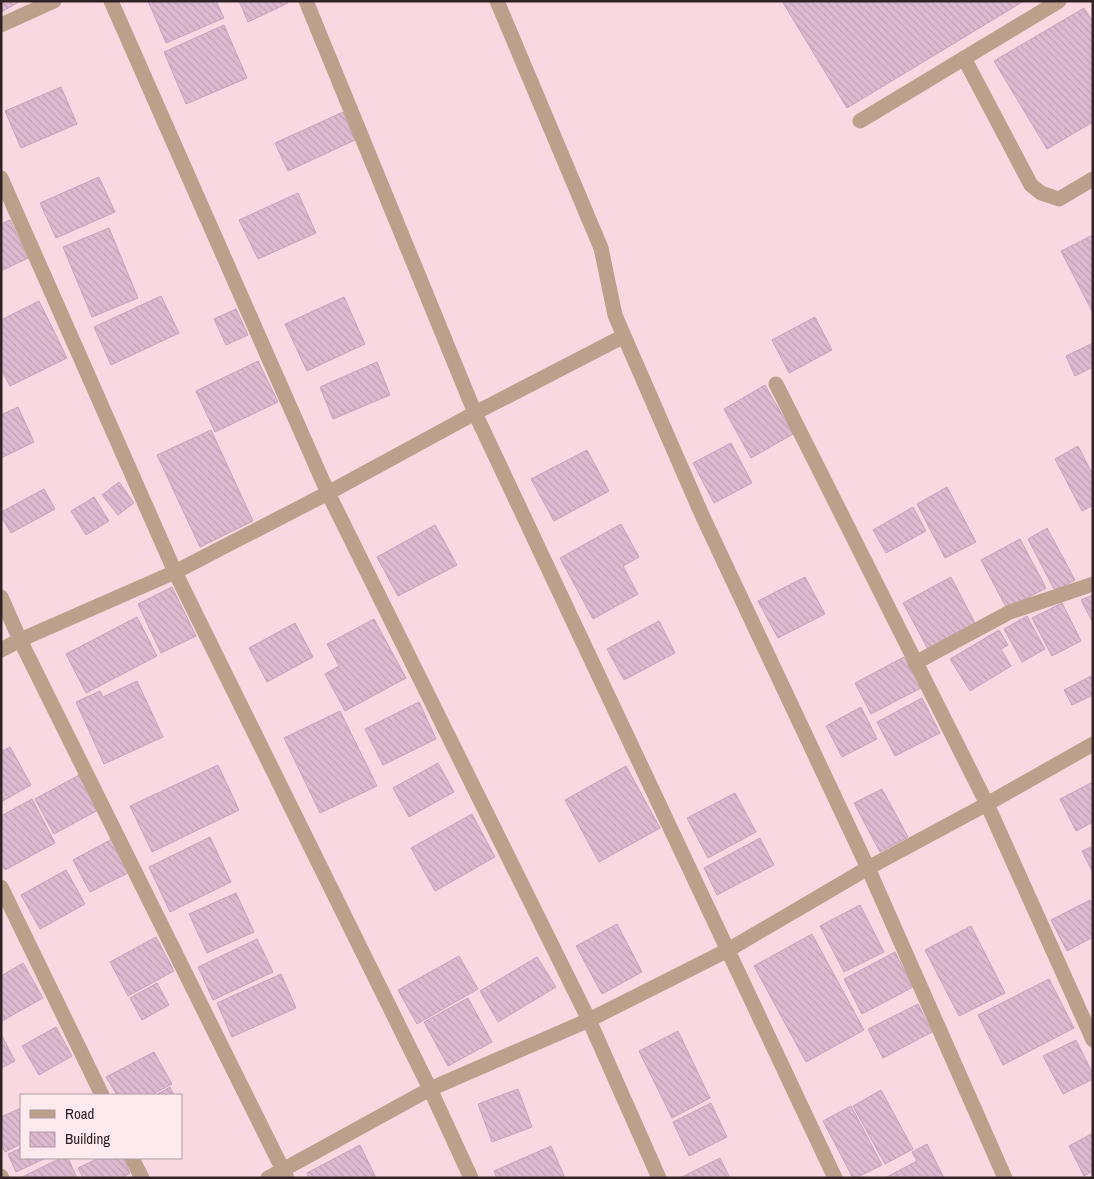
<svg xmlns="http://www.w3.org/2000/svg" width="1094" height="1179" viewBox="0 0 1094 1179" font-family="'Archivo Narrow',sans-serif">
	<defs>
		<pattern id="building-back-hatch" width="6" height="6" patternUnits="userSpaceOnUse" patternTransform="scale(1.25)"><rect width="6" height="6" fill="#debad1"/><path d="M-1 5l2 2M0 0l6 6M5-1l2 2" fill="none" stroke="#bfa0b3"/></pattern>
	</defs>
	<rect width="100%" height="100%" fill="#fad8e2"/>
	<!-- building -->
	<path fill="url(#building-back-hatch)" stroke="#c6a3ba" d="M1,1H21L1,12Z
		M148,1H216L224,18L166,43Z
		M239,1H287L288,3L248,22Z
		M782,1H1024L847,108Z
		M1084,8L1093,22V122L1047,149L994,61Z
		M224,25L247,78L186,104L164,52Z
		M61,87L77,124L21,148L5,111Z
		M343,112L355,140L288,171L275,143Z
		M99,177L115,212L56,238L40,203Z
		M298,193L316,233L258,259L239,220Z
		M10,220L28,258L1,271V224Z
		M109,228L138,298L92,317L63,247Z
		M1093,235V313L1061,251Z
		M161,296L179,333L111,365L94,327Z
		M344,297L365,344L307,371L285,324Z
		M39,301L67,358L10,386L1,369V320Z
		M236,309L248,335L226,345L214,319Z
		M815,317L832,350L789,373L772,340Z
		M1093,343V367L1075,376L1066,356Z
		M258,361L278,402L215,432L196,391Z
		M377,362L390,395L333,419L320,387Z
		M765,385L793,434L751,458L724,409Z
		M18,407L34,442L1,458V415Z
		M211,430L253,521L200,547L157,455Z
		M731,443L752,483L714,503L693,463Z
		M1078,446L1093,475V505L1082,511L1055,459Z
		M587,450L609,491L554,521L531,479Z
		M119,482L134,503L118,515L102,495Z
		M947,487L976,542L945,558L917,504Z
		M44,489L55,509L11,533L1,516V512Z
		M94,497L109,521L86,535L71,511Z
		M913,507L926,531L886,553L873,530Z
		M621,524L639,557L623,566L638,594L593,619L560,558Z
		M435,525L457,565L398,596L377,557Z
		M1047,528L1075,580L1055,591L1028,539Z
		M1020,539L1046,588L1007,609L981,560Z
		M805,577L825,614L778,638L758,601Z
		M951,577L977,627L930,653L903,603Z
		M172,587L196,636L161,653L138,604Z
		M1093,595V623L1081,600Z
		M1062,603L1081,641L1052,656L1032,618Z
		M1027,616L1045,649L1022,662L1004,629Z
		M137,617L157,656L86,693L66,654Z
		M374,619L406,678L345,711L325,674L339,666L327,644Z
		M659,621L675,653L624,680L607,649Z
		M295,623L313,657L267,682L249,648Z
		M999,630L1008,645L1001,649L1011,666L970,691L950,659Z
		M904,657L921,688L871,714L855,683Z
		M1091,676L1093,695L1072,705L1064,690Z
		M137,681L163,737L104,764L76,702L100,691L103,697Z
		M922,698L940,733L895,756L877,722Z
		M419,702L436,739L383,765L365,729Z
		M861,707L877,739L842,757L826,726Z
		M340,711L377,786L320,813L284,738Z
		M10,747L31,785L1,802V752Z
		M438,763L454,792L409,817L393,788Z
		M218,765L239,810L152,852L130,806Z
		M626,766L660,828L599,862L565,800Z
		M79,775L98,810L54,834L35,799Z
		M1093,782V822L1076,831L1060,799Z
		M882,789L908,837L880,852L854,803Z
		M735,793L756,832L708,858L687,818Z
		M32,799L55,843L5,870L1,863V816Z
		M472,814L495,857L435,891L411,848Z
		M210,837L231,882L170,912L149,867Z
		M114,838L132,871L90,892L73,860Z
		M760,838L774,865L717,895L704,868Z
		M1093,846V873L1082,851Z
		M66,870L85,904L40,929L21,895Z
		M236,893L254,932L207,953L189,914Z
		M1090,900L1093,905V937L1067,951L1051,920Z
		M860,905L884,952L844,972L820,926Z
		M617,924L642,972L602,994L576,946Z
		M971,926L1005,993L959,1016L925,950Z
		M812,934L864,1030L806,1062L754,966Z
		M156,937L174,971L128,996L110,962Z
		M257,939L273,972L213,1000L198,967Z
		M895,952L913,987L862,1014L844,979Z
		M459,956L478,989L417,1024L398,990Z
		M537,957L556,987L498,1022L480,991Z
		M23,963L43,998L2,1021L1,976Z
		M281,974L296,1008L232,1037L217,1003Z
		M1049,979L1074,1028L1003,1065L978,1015Z
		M157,983L169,1005L142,1020L130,998Z
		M468,998L492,1042L448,1066L424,1022Z
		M918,1004L932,1032L883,1058L868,1029Z
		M56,1027L72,1056L39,1075L22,1046Z
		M678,1031L710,1098L672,1118L639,1051Z
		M1,1034L15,1061L1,1068Z
		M1076,1040L1093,1074V1079L1063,1094L1043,1056Z
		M154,1052L172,1084L151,1095H117L106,1077Z
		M170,1087L174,1095H156Z
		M518,1089L532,1127L492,1142L478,1104Z
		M881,1090L913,1149L885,1164L853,1106Z
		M711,1103L727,1137L689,1156L673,1122Z
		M851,1106L882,1165L856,1178H853L823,1121Z
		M21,1108V1144L5,1152L1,1144V1117Z
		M1093,1133V1171L1084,1176L1069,1146Z
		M927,1144L944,1178H885L917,1161L912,1152Z
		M360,1145L376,1178H309L307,1173Z
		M551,1146L565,1178H497L494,1171Z
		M21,1148V1158H46L16,1172L8,1154Z
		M61,1158H68L77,1178H20Z
		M99,1158H123L130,1173L122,1178H83L78,1168Z
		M720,1158L730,1178H680Z"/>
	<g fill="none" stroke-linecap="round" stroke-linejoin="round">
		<!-- minor -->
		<path stroke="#bca08b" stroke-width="15" d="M111,1L328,493L589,1020L659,1178
			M306,1L475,413L835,1178
			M1,25L54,1
			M964,58L1031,185L1041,193L1059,199L1093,179
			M860,121L1059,1
			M1,178L175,572L430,1089L471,1178
			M624,336L702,515L868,868L1005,1178
			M776,384L987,804L1093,1040
			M1,597L20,640L287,1178
			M1,650L20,640L175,572L328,493L475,413L624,336L615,315L601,248L497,1
			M915,663L1010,612L1093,584
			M1,887L102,1095
			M132,1158L142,1178
			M1,1176L2,1178
			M268,1178L430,1089L589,1020L728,950L868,868L987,804L1093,744"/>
	</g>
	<!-- border -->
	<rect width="1094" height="1179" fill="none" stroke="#312226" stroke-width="5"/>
	<!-- legend -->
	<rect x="20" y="1094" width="162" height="65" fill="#fceaef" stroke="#ab9a9f"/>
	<rect x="30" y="1110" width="25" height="8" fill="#bca08b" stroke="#ab9a9f"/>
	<text x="65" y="1119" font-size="15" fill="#312226">Road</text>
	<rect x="30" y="1132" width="25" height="15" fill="url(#building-back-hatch)" stroke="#ab9a9f"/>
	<text x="65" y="1144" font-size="15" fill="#312226">Building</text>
</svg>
